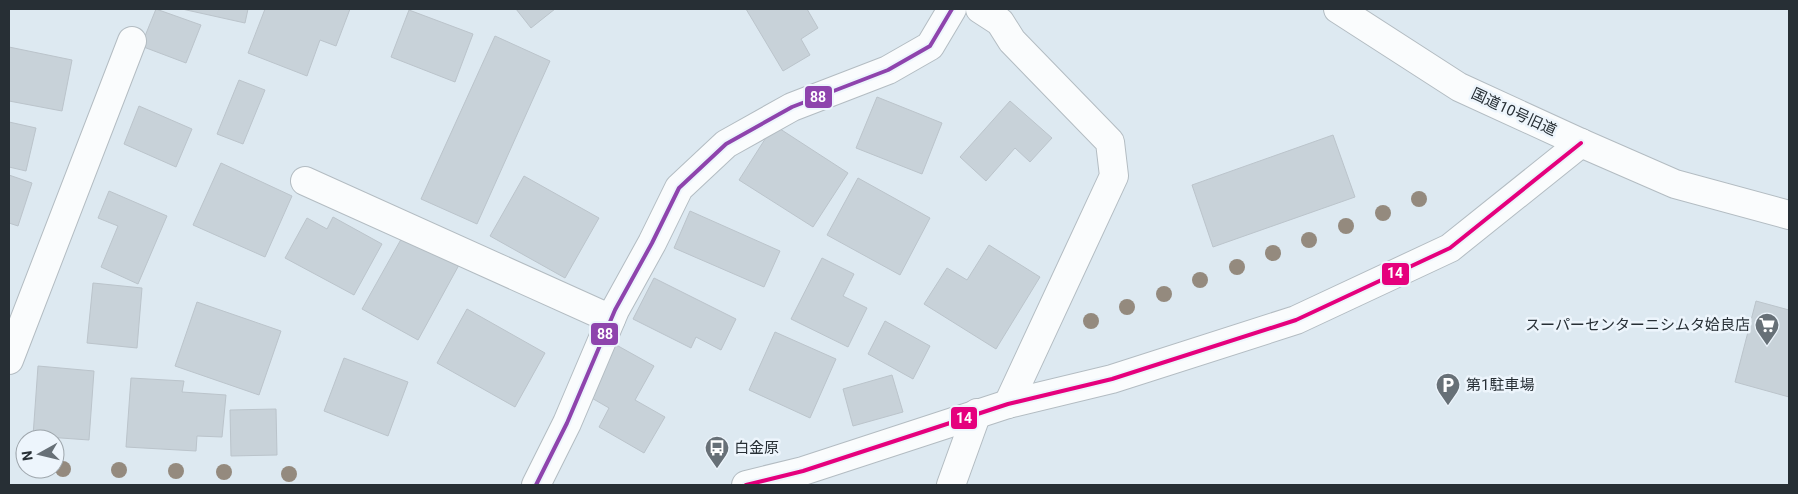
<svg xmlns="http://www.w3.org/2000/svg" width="1798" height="494" viewBox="0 0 1798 494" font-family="Roboto,'Noto Sans JP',sans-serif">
<rect width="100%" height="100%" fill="#dde9f1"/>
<g fill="#c8d2d9" stroke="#bbc4cb">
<path d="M156,9L201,25L186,63L141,46Z"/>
<path d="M182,9H248L245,23Z"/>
<path d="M265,9H350L336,46L320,40L307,76L248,53Z"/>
<path d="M516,9H555L531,28Z"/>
<path d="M746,9H807L818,28L801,39L810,55L783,71Z"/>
<path d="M409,10L473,34L455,82L391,57Z"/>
<path d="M495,36L550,61L477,224L421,199Z"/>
<path d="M9,47L72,60L62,111L9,101Z"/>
<path d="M239,80L265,90L243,144L217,134Z"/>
<path d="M877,97L942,123L922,174L856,148Z"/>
<path d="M1010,101L1052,138L1030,162L1015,148L986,181L960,157Z"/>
<path d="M139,106L192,129L176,167L124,144Z"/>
<path d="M9,122L36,128L26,171L9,167Z"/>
<path d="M774,125L848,173L813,227L739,180Z"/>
<path d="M1333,135L1355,197L1213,247L1192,185Z"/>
<path d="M221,163L292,196L265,257L193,225Z"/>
<path d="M9,175L32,183L18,226L9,223Z"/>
<path d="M524,176L599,218L565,278L490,236Z"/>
<path d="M858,178L930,218L900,275L827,235Z"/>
<path d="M109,191L167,216L138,284L101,267L118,226L98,218Z"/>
<path d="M690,211L780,251L764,287L674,248Z"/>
<path d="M333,217L382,244L354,295L285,258L307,218L327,229Z"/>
<path d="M404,234L459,265L418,340L362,309Z"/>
<path d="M989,245L1040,277L996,349L924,304L947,268L967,280Z"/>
<path d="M822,258L854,274L843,296L867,308L848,347L791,319Z"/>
<path d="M654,278L736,319L721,350L696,337L691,348L633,319Z"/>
<path d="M93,283L142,288L137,348L87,343Z"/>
<path d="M1756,301L1789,310V397L1735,382Z"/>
<path d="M197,302L281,331L259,395L175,366Z"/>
<path d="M467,309L545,353L515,407L437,363Z"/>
<path d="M885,321L930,346L913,379L868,354Z"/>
<path d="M775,332L836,359L810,418L749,390Z"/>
<path d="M611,342L654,366L635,400L665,417L644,453L599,427L609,408L583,393Z"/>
<path d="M344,358L408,382L388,436L324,411Z"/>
<path d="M38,366L94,371L89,440L33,436Z"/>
<path d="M892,375L903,412L853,426L843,389Z"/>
<path d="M131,378L184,381L182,392L226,395L222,437L197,436L196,451L126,447Z"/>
<path d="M276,409L277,455L231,456L230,410Z"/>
</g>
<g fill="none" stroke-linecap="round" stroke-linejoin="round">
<defs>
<g id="minor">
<path d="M980,9L1000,22L1012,41L1110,142L1114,176L1008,404"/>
<path d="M1338,9L1459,87L1581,143L1675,184L1789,215"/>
<path d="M305,181L611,319"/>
<path d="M9,360L132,41"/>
<path d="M536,485L567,423L615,310L652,243L679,188L726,144L792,107L888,70L930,46L952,9"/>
<path d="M746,485L803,471L1008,404L1112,379L1296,320L1450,248L1581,143"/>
<path d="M951,485L977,413"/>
</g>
</defs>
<use href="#minor" stroke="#b3bcc2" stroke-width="30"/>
<use href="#minor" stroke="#fafcfd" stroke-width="28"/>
<defs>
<path id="bus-1" d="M536,485L567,423L615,310L652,243L679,188L726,144L792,107L888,70L930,46L952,9"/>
<path id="bus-2" d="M746,485L803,471L1008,404L1112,379L1296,320L1450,248L1581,143"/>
</defs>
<use href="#bus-1" stroke="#edf5fc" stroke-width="8"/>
<use href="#bus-2" stroke="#edf5fc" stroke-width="8"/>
<use href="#bus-1" stroke="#8e44ad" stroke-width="4"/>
<use href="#bus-2" stroke="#e5007d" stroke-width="4"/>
</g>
<g fill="#948a7e">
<circle cx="1419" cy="199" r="8"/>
<circle cx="1383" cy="213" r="8"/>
<circle cx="1346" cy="226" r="8"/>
<circle cx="1309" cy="240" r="8"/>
<circle cx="1273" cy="253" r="8"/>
<circle cx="1237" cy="267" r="8"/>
<circle cx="1200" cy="280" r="8"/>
<circle cx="1164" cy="294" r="8"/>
<circle cx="1127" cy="307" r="8"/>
<circle cx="1091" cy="321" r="8"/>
<circle cx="63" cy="469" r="8"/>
<circle cx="119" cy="470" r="8"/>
<circle cx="176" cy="471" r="8"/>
<circle cx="224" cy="472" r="8"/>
<circle cx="289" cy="474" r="8"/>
</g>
<defs>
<symbol id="supermarket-pin" viewBox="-11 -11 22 30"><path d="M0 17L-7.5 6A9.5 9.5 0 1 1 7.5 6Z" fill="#677077" stroke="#edf5fc"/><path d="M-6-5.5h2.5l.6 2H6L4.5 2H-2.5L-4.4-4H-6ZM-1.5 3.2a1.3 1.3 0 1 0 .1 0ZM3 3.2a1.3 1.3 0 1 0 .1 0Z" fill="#fff"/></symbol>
<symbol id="parking-pin" viewBox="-11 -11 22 30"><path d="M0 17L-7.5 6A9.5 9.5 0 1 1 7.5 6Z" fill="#677077" stroke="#edf5fc"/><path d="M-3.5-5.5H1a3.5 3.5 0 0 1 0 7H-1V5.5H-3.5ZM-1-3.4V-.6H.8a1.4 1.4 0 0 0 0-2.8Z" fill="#fff"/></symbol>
<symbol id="bus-pin" viewBox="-11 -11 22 30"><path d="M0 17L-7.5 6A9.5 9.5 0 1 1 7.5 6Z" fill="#677077" stroke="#edf5fc"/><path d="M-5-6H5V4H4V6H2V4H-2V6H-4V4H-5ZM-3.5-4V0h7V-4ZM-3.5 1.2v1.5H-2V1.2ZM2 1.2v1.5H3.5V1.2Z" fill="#fff"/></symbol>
</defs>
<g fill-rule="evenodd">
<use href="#supermarket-pin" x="1753" y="311" width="28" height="38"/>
<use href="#parking-pin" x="1434" y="371" width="28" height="38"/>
<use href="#bus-pin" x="703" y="434" width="28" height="38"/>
</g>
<g text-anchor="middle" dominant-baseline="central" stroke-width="5" stroke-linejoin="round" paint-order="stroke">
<g font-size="15" fill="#272f35" stroke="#edf5fc">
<text transform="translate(1514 112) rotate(25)">国道10号旧道</text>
</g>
<g font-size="15" fill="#272f35" stroke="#edf5fc" text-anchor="start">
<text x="1750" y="325" text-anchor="end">スーパーセンターニシムタ姶良店</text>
<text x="1466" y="385">第1駐車場</text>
<text x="734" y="448">白金原</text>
</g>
</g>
<g stroke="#edf5fc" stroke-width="2">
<rect x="804" y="85" width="29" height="24" rx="5" fill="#8e44ad"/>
<rect x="1381" y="262" width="29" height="24" rx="5" fill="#e5007d"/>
<rect x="590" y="322" width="29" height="24" rx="5" fill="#8e44ad"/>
<rect x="950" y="406" width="28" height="24" rx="5" fill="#e5007d"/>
</g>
<g font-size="14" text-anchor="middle" font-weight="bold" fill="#fff">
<text x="818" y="102">88</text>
<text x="1395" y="278">14</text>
<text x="605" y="339">88</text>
<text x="964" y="423">14</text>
</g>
<rect width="1798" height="494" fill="none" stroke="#272f35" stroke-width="20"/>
<g transform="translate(40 454) rotate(262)"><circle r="24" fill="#edf5fc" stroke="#9ea6ac"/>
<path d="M0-4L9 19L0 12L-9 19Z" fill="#677077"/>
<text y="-8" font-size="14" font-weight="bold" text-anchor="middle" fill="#272f35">N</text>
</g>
</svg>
